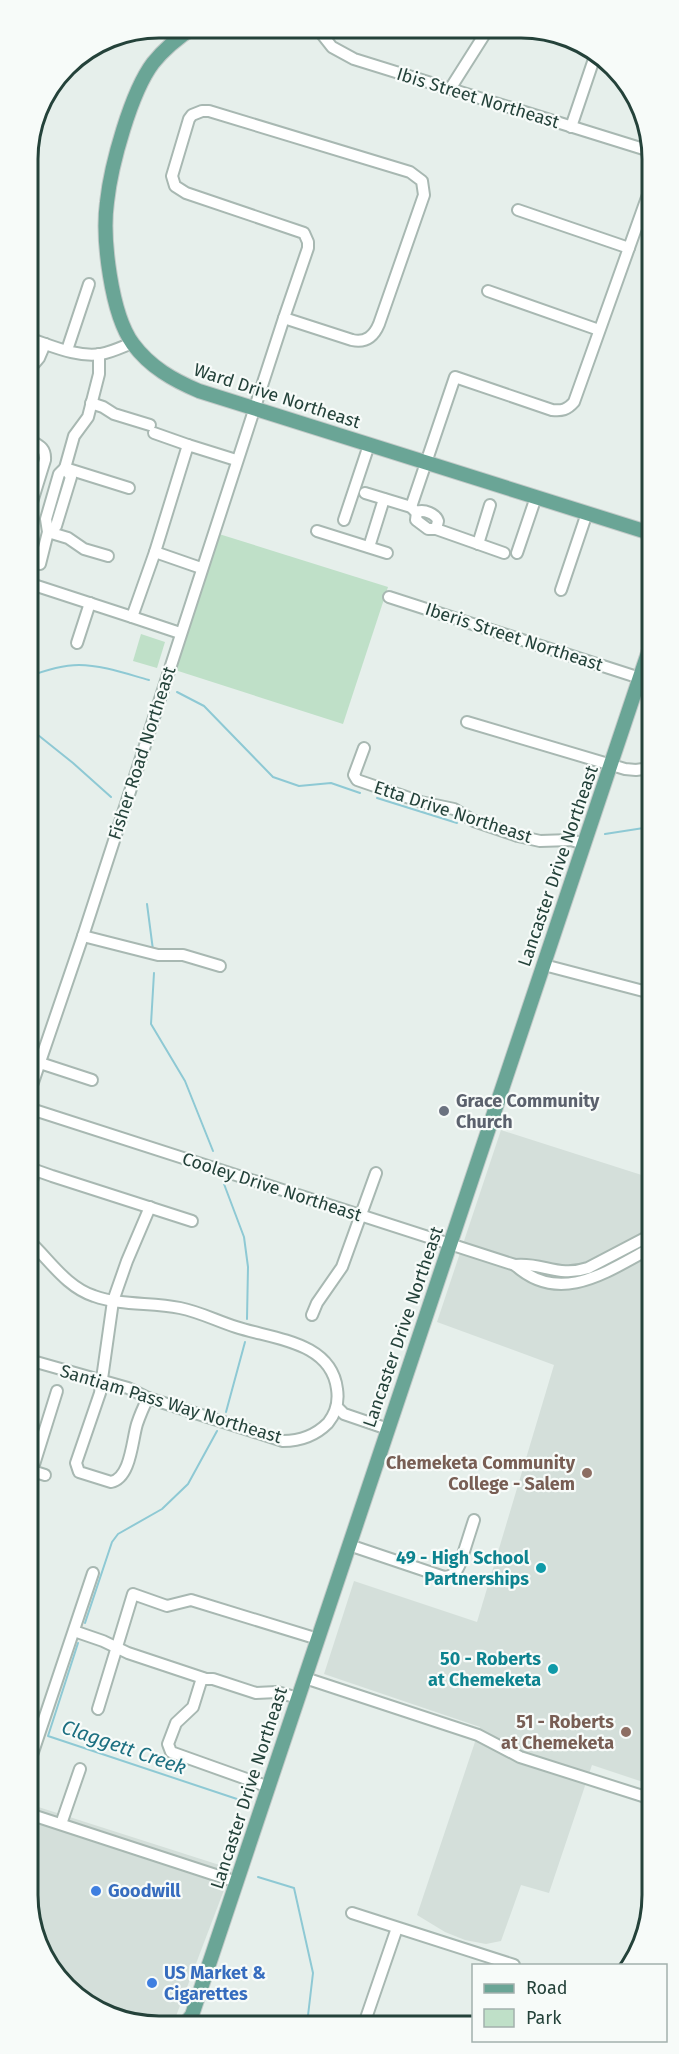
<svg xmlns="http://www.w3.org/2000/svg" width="679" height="2054" viewBox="0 0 679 2054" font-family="'Fira Sans',sans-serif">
<rect width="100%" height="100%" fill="#e6efeb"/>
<g fill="#d4dfda">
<path d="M501,1130L651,1178L652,1785L592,1765L549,1893L521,1885L501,1941L486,1944L465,1940L445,1932L417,1915L480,1727L324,1674L354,1581L477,1622L554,1365L437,1322Z"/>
<path d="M29,1804L232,1869L173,2024H132L65,1988L29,1921Z"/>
</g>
<g fill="#bfe0c8">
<path d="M219,534L388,587L343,724L175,670Z"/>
<path d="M141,634L165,642L157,668L133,661Z"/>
</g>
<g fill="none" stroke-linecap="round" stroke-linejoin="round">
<g stroke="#8ec9d4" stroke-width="2">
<path d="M28,677C43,671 63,665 79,665C102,665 127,674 149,680"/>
<path d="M177,692L204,706L273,777L299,786L331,783L360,793"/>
<path d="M28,727L73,763L111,797"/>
<path d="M377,798L457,823"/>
<path d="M605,834L650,827"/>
<path d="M147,904L153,950"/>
<path d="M154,973L151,1024L185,1081L213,1151"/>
<path d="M224,1184L244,1237L248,1267L247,1319"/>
<path d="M226,1412L245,1342"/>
<path d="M85,1623L112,1542L118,1534L162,1509L188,1484L217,1431"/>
<path d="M78,1643L48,1736L249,1803"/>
<path d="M258,1877L294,1888L313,1973L307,2024"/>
</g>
<defs>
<g id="minor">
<path d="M317,28L332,47L354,59L650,151"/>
<path d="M450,89L488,29"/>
<path d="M202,111H209L410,172L422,181L424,195L379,324C374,336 366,343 352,340L284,318L308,248V242L304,233L186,193L175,186L172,176L189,119L192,115Z"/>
<path d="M571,127L595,56"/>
<path d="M518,210L629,248"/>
<path d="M488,291L599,330"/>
<path d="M28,338C50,345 77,358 101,354C112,352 122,347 132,343"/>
<path d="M67,350L89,284"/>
<path d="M28,357L45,344"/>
<path d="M28,371L39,358L45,344"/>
<path d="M91,403L103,407L114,414L150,425"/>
<path d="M154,433L188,445"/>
<path d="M28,439C38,445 46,447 45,460L28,515"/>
<path d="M65,468L129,488"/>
<path d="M365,493L411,507L415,511"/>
<path d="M411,507L455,377L552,410C562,411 567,410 574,402L650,189"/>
<path d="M344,520L369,445"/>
<path d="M436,529L438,521C436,514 424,509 417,512L416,520L428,529H436L504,553"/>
<path d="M317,531L387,553"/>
<path d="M48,532L56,526L71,477L65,468"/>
<path d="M48,532L68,538L84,549L108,556"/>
<path d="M478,544L490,505"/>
<path d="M369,547L384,499"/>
<path d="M517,553L536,497"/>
<path d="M40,564L48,532L46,519L59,474L65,468L74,436L88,417L99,374V354"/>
<path d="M201,568L155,552L188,445L236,460"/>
<path d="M37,586L132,617L155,552"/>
<path d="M561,590L587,513"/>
<path d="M389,597L640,678"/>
<path d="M132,617L180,633"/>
<path d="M77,643L90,603"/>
<path d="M467,722L625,769L636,770L650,768"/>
<path d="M364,748L354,775L357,780L421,802L454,809L474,821L518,836L540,841L571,840L584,844"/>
<path d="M83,936L158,955H183L220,966"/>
<path d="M544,965L651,993"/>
<path d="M40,1063L92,1080"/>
<path d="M28,1097L83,936L284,318"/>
<path d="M28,1108L515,1265C543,1262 558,1278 588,1268L651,1235"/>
<path d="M29,1164L35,1170L52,1176L192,1221"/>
<path d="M29,1192L35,1170"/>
<path d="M29,1241C49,1259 66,1287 94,1296C122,1306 151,1302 180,1308C200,1312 217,1321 236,1327C272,1339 331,1341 337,1389C339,1402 336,1413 328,1423C316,1435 300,1441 283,1441L148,1398L128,1388L29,1360"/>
<path d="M515,1265C560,1306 608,1271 651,1248"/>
<path d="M312,1315L317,1303L342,1267L376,1173"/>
<path d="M148,1398C144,1406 140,1415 137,1424C132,1440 131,1478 111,1482L79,1472L76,1463L100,1393L113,1301L127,1261L150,1207"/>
<path d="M337,1407L344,1414L388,1429"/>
<path d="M29,1470L45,1475"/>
<path d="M32,1471L57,1391"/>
<path d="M349,1545L444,1577C453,1576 456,1573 460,1564L474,1520"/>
<path d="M74,1631L103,1641L128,1653L206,1679H213L256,1693L277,1692L298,1698"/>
<path d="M202,1678L193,1707L176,1723L168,1744L171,1752L269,1787"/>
<path d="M305,1678L478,1735L520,1757L652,1799"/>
<path d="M98,1709L133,1594L167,1606L191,1600L318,1639"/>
<path d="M29,1764L93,1573"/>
<path d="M29,1814L237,1882"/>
<path d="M61,1824L80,1769"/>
<path d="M352,1913L514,1965"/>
<path d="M364,2024L397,1928"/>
</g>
<g id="major">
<path d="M194,27C179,37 164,49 153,63C131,92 111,165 107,202C102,238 111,314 133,344C150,367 173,380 199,391L650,533"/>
<path d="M185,2024L192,2015L650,647"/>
</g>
</defs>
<use href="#minor" stroke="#a8b8b2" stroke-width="14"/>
<use href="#major" stroke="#c2cac8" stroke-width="16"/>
<use href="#minor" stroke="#fff" stroke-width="10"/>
<use href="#major" stroke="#6aa596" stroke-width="14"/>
</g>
<circle fill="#6b7280" stroke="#f7fbf9" stroke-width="2" cx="444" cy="1111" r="6"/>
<g fill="#8d6e63" stroke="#f7fbf9" stroke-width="2">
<circle cx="587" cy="1473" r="6"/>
<circle cx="626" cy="1732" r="6"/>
</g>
<g fill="#0f9aa8" stroke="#f7fbf9" stroke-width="2">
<circle cx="541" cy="1568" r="6"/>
<circle cx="553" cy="1669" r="6"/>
</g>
<g fill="#3f7fe0" stroke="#f7fbf9" stroke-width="2">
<circle cx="96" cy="1891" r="6"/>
<circle cx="152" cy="1983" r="6"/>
</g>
<g text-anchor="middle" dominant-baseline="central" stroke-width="4.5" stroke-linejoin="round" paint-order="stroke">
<g font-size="18" fill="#24423a" stroke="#f7fbf9">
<text transform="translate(478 98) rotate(17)">Ibis Street Northeast</text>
<text transform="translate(277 396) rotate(18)">Ward Drive Northeast</text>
<text transform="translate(514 637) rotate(18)">Iberis Street Northeast</text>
<text transform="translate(142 753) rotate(-72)">Fisher Road Northeast</text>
<text transform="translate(453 812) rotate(18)">Etta Drive Northeast</text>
<text transform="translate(558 866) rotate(-71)">Lancaster Drive Northeast</text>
<text transform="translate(272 1187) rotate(18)">Cooley Drive Northeast</text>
<text transform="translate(403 1327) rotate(-71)">Lancaster Drive Northeast</text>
<text transform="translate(171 1404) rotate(17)">Santiam Pass Way Northeast</text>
<text transform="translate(249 1788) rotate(-72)">Lancaster Drive Northeast</text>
</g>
<g font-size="18" font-weight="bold" fill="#5b616d" stroke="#f7fbf9" text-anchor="start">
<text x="456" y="1101">Grace Community<tspan x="456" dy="21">Church</tspan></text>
</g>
<g font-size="18" font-weight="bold" fill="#785e54" stroke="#f7fbf9" text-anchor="end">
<text x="575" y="1463">Chemeketa Community<tspan x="575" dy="21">College - Salem</tspan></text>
<text x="614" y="1722">51 - Roberts<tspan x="614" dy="21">at Chemeketa</tspan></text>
</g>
<g font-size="18" font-weight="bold" fill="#0d838f" stroke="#f7fbf9" text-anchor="end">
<text x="529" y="1558">49 - High School<tspan x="529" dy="21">Partnerships</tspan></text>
<text x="541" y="1659">50 - Roberts<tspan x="541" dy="21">at Chemeketa</tspan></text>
</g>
<g font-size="18" font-weight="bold" fill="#366cbe" stroke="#f7fbf9" text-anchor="start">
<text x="108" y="1891">Goodwill</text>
<text x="164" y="1973">US Market &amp;<tspan x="164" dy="21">Cigarettes</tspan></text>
</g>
<g font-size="20" font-style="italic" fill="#1c6f80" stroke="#f7fbf9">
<text transform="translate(124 1747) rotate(19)">Claggett Creek</text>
</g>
</g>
<path d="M0 0H679V2054H0ZM159 38H521A121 121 0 0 1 642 159V1895A121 121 0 0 1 521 2016H159A121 121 0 0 1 38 1895V159A121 121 0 0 1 159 38Z" fill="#f7fbf9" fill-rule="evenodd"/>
<path fill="none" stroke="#24423a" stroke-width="3" d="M159 38H521A121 121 0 0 1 642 159V1895A121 121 0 0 1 521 2016H159A121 121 0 0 1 38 1895V159A121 121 0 0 1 159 38Z"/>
<rect x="472" y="1964" width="195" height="78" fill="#f7fbf9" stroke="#a3b1ad" stroke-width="1.5"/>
<rect x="484" y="1984" width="30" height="9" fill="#6aa596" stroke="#a3b1ad" stroke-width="1.5"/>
<text x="526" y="1994" font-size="18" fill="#24423a">Road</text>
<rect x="484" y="2009" width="30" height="18" fill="#bfe0c8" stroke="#a3b1ad" stroke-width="1.5"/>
<text x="526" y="2024" font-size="18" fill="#24423a">Park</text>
</svg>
